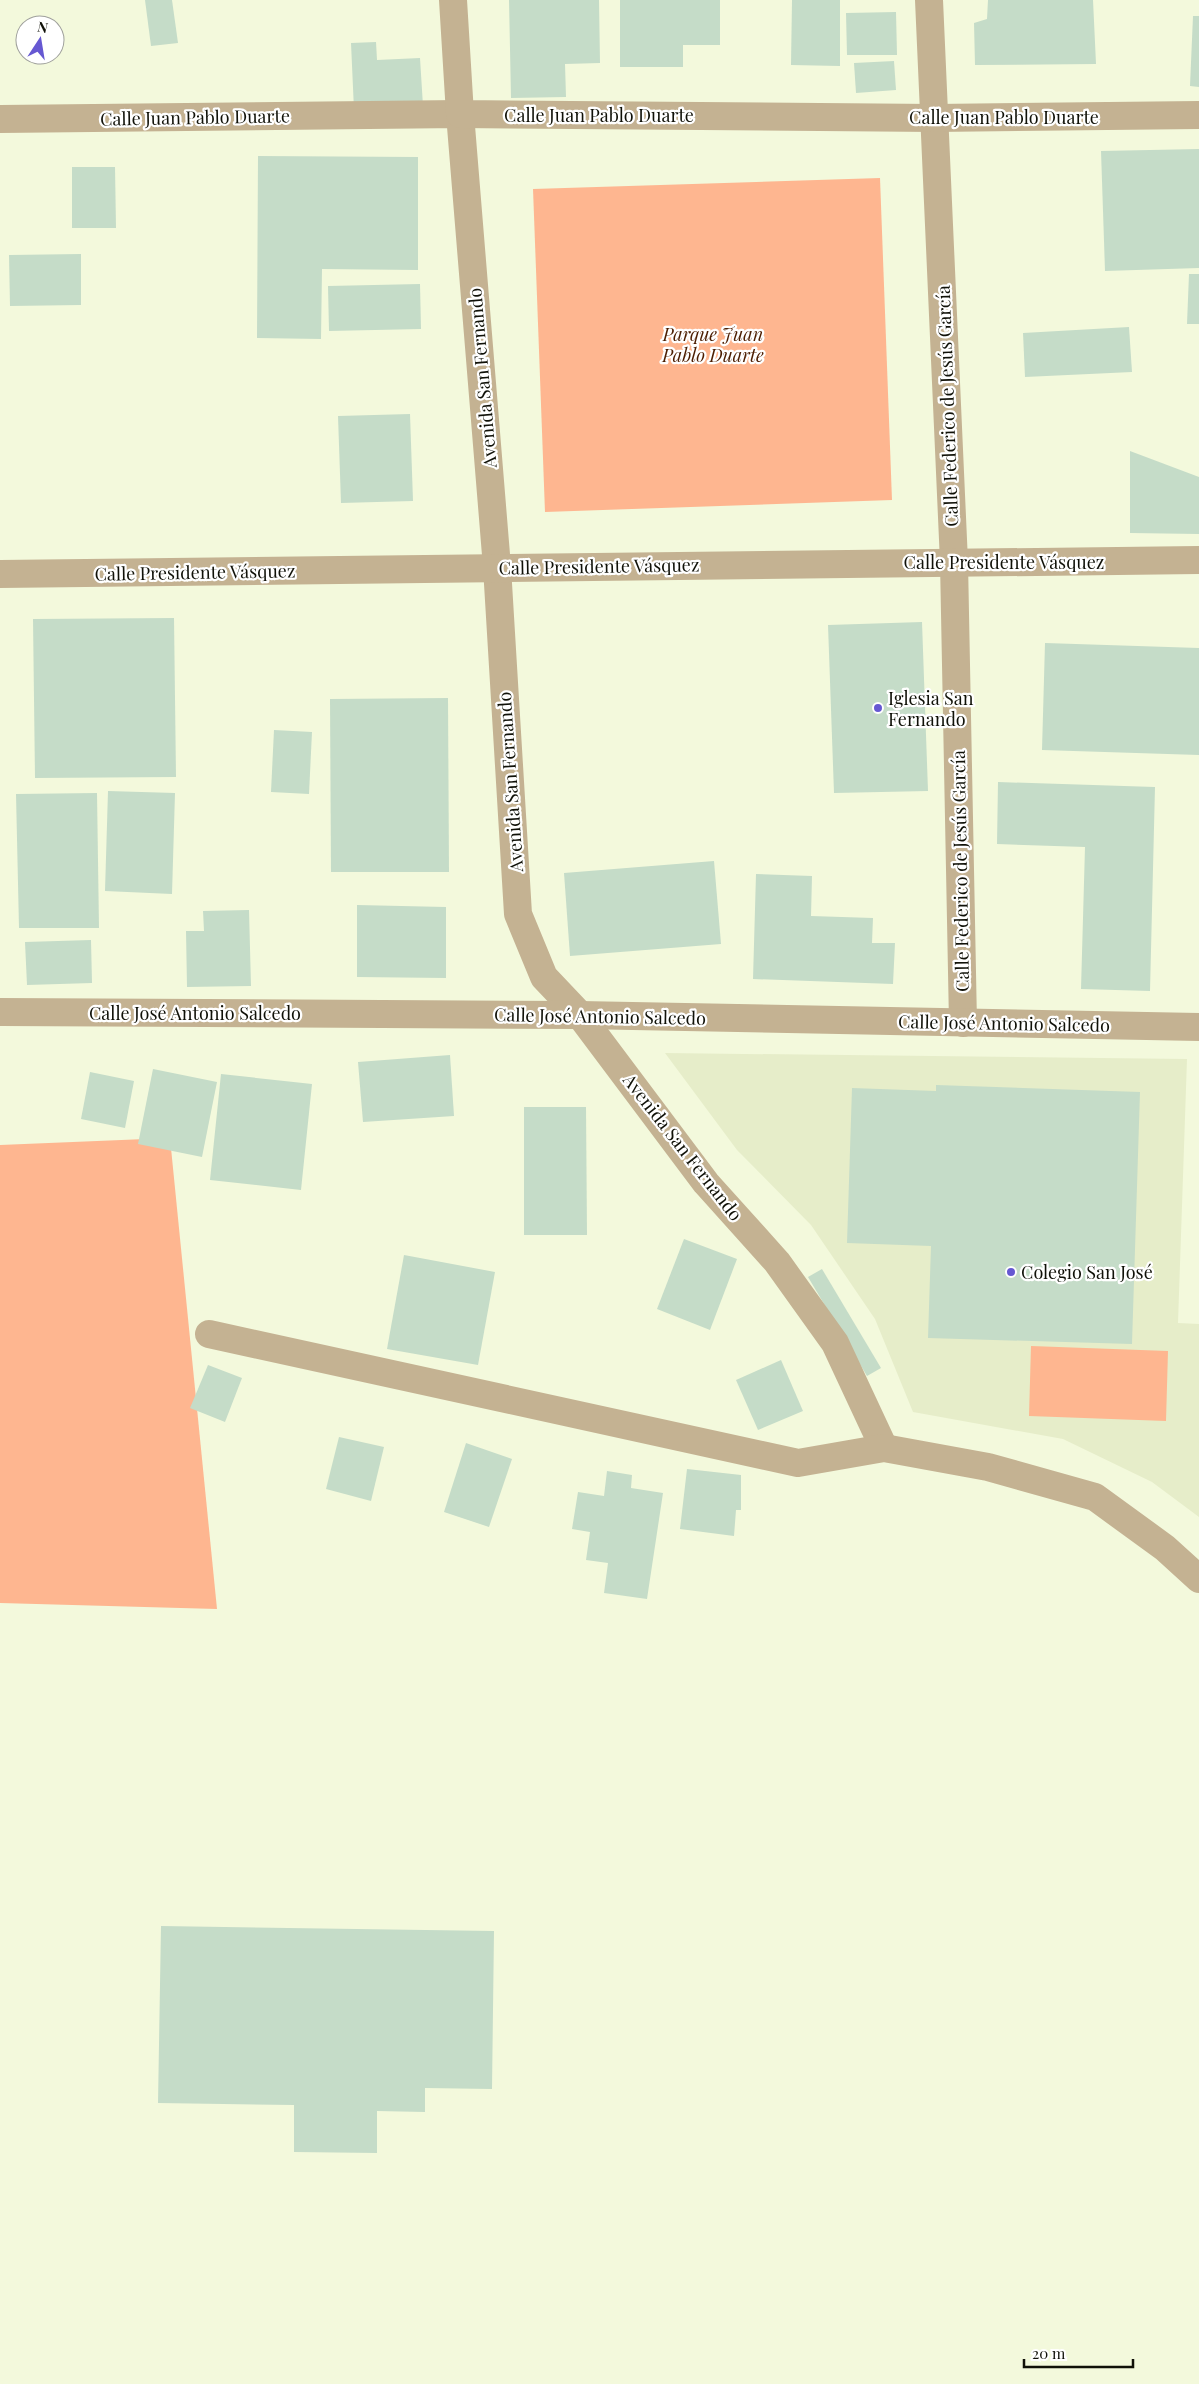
<svg xmlns="http://www.w3.org/2000/svg" width="1199" height="2384" viewBox="0 0 1199 2384" font-family="'Playfair Display',serif">
<rect width="100%" height="100%" fill="#f3f9dc"/>
<path fill="#e6edc9" d="M665,1053L1187,1059L1178,1323L1199,1324V1517L1152,1482L1063,1439L913,1412L875,1319L811,1225L737,1150Z"/>
<g fill="#feb690">
<path d="M880,178L892,500L545,512L533,189Z"/>
<path d="M170,1138L217,1609L0,1603V1145Z"/>
<path d="M1031,1346L1168,1351L1166,1421L1029,1416Z"/>
</g>
<g fill="#c5dcc8">
<path d="M145,0H172L178,43L151,46Z"/>
<path d="M509,0H599L600,63L565,64L566,97L511,98Z"/>
<path d="M620,0H720V45H683V67H620Z"/>
<path d="M792,0H840V66L791,65Z"/>
<path d="M988,0H1093L1096,64L975,65L974,23L987,19Z"/>
<path d="M896,12L897,55H847L846,13Z"/>
<path d="M1193,16H1199V87L1190,86Z"/>
<path d="M376,42L377,60L420,58L423,106L354,110L351,43Z"/>
<path d="M894,61L896,90L856,93L854,63Z"/>
<path d="M1199,149V268L1105,271L1101,151Z"/>
<path d="M258,156L418,157V270L322,269L321,339L257,338Z"/>
<path d="M72,167H115L116,228H72Z"/>
<path d="M81,254V305L10,306L9,255Z"/>
<path d="M1189,274H1199V324H1187Z"/>
<path d="M420,284L421,329L329,331L328,286Z"/>
<path d="M1129,327L1132,372L1025,377L1023,333Z"/>
<path d="M410,414L413,501L341,503L338,416Z"/>
<path d="M1130,451L1199,477V534L1130,533Z"/>
<path d="M174,618L176,777L35,778L33,619Z"/>
<path d="M922,622L928,791L834,793L828,625Z"/>
<path d="M1045,643L1199,648V755L1042,750Z"/>
<path d="M448,698L449,872H331L330,699Z"/>
<path d="M274,730L312,732L309,794L271,792Z"/>
<path d="M998,782L1155,787L1150,991L1081,989L1085,847L997,844Z"/>
<path d="M108,791L175,793L172,894L105,891Z"/>
<path d="M97,793L99,928H19L16,794Z"/>
<path d="M714,861L721,944L570,956L564,873Z"/>
<path d="M756,874L812,876L811,916L873,918L872,943H895L893,984L753,979Z"/>
<path d="M357,905L446,907V978L357,977Z"/>
<path d="M249,910L251,986L187,987L186,931H204L203,911Z"/>
<path d="M91,940L92,983L27,985L25,942Z"/>
<path d="M450,1055L454,1116L363,1122L358,1062Z"/>
<path d="M153,1069L217,1082L202,1157L138,1144Z"/>
<path d="M90,1072L134,1081L125,1128L81,1119Z"/>
<path d="M221,1074L312,1084L301,1190L210,1180Z"/>
<path d="M936,1085L1140,1092L1132,1344L928,1338L931,1246L847,1243L852,1088L936,1091Z"/>
<path d="M524,1107H586L587,1235H524Z"/>
<path d="M684,1239L737,1259L710,1330L657,1309Z"/>
<path d="M404,1255L495,1272L478,1365L387,1349Z"/>
<path d="M822,1269L881,1368L867,1376L808,1277Z"/>
<path d="M781,1360L803,1411L758,1430L736,1380Z"/>
<path d="M208,1365L242,1378L225,1422L190,1408Z"/>
<path d="M339,1437L384,1447L371,1501L326,1489Z"/>
<path d="M466,1443L512,1459L489,1527L444,1512Z"/>
<path d="M687,1469L741,1475V1510H736L734,1536L680,1529Z"/>
<path d="M607,1471L632,1475L631,1488L663,1493L647,1599L604,1593L608,1563L586,1560L590,1532L572,1529L578,1492L604,1496Z"/>
<path d="M161,1926L494,1931L492,2089L425,2088V2112L377,2111V2153L294,2152V2105L158,2103Z"/>
</g>
<g fill="none" stroke-linecap="round" stroke-linejoin="round">
<g stroke="#c4b292" stroke-width="28">
<path d="M929,0L954,562L963,1023"/>
<path d="M0,119L460,114L497,567L518,914L544,977L580,1015L706,1183L777,1262L835,1343L884,1448"/>
<path d="M0,574L1199,560"/>
<path d="M0,1012L580,1015L1199,1027"/>
<path d="M209,1334L798,1463L884,1448L988,1467L1095,1497L1165,1548L1199,1579"/>
</g>
<path stroke="#c4b292" stroke-width="28" d="M453,0L460,114L935,118L1199,115"/>
</g>
<g fill="#6658d2" stroke="#fff" stroke-width="2">
<circle cx="878" cy="708" r="5"/>
<circle cx="1011" cy="1272" r="5"/>
</g>
<g text-anchor="middle" dominant-baseline="central" stroke-width="4.5" stroke-linejoin="round" paint-order="stroke">
<g font-size="18" fill="#101108" stroke="#fff">
<text x="599" y="115">Calle Juan Pablo Duarte</text>
<text transform="translate(195 117) rotate(-1)">Calle Juan Pablo Duarte</text>
<text x="1004" y="117">Calle Juan Pablo Duarte</text>
<text transform="translate(482 378) rotate(-95)">Avenida San Fernando</text>
<text transform="translate(947 406) rotate(-92)">Calle Federico de Jesús García</text>
<text x="1004" y="562">Calle Presidente Vásquez</text>
<text transform="translate(599 566) rotate(-1)">Calle Presidente Vásquez</text>
<text transform="translate(195 572) rotate(-1)">Calle Presidente Vásquez</text>
<text transform="translate(510 782) rotate(-94)">Avenida San Fernando</text>
<text transform="translate(960 871) rotate(-91)">Calle Federico de Jesús García</text>
<text x="195" y="1013">Calle José Antonio Salcedo</text>
<text transform="translate(600 1016) rotate(1)">Calle José Antonio Salcedo</text>
<text transform="translate(1004 1023) rotate(1)">Calle José Antonio Salcedo</text>
<text transform="translate(683 1147) rotate(52)">Avenida San Fernando</text>
</g>
<g font-size="18" font-style="italic" fill="#4c1d00" stroke="#fff">
<text x="713" y="334">Parque Juan<tspan x="713" dy="21">Pablo Duarte</tspan></text>
</g>
<g font-size="18" fill="#101108" stroke="#fff" text-anchor="start">
<text x="888" y="698">Iglesia San<tspan x="888" dy="21">Fernando</tspan></text>
<text x="1021" y="1272">Colegio San José</text>
</g>
</g>
<g transform="translate(40 40) rotate(12)"><circle r="24" fill="#ffffff" stroke="#9fa09c"/>
<path d="M0-4L9 19L0 12L-9 19Z" fill="#6658d2"/>
<text y="-8" font-size="14" font-weight="bold" text-anchor="middle" fill="#101108">N</text>
</g>
<path d="M1024 2359v8h109v-8" fill="none" stroke="#101108" stroke-width="2.5"/>
<text x="1032" y="2359" font-size="15" fill="#101108" stroke="#ffffff" stroke-width="4" paint-order="stroke">20 m</text>
</svg>
